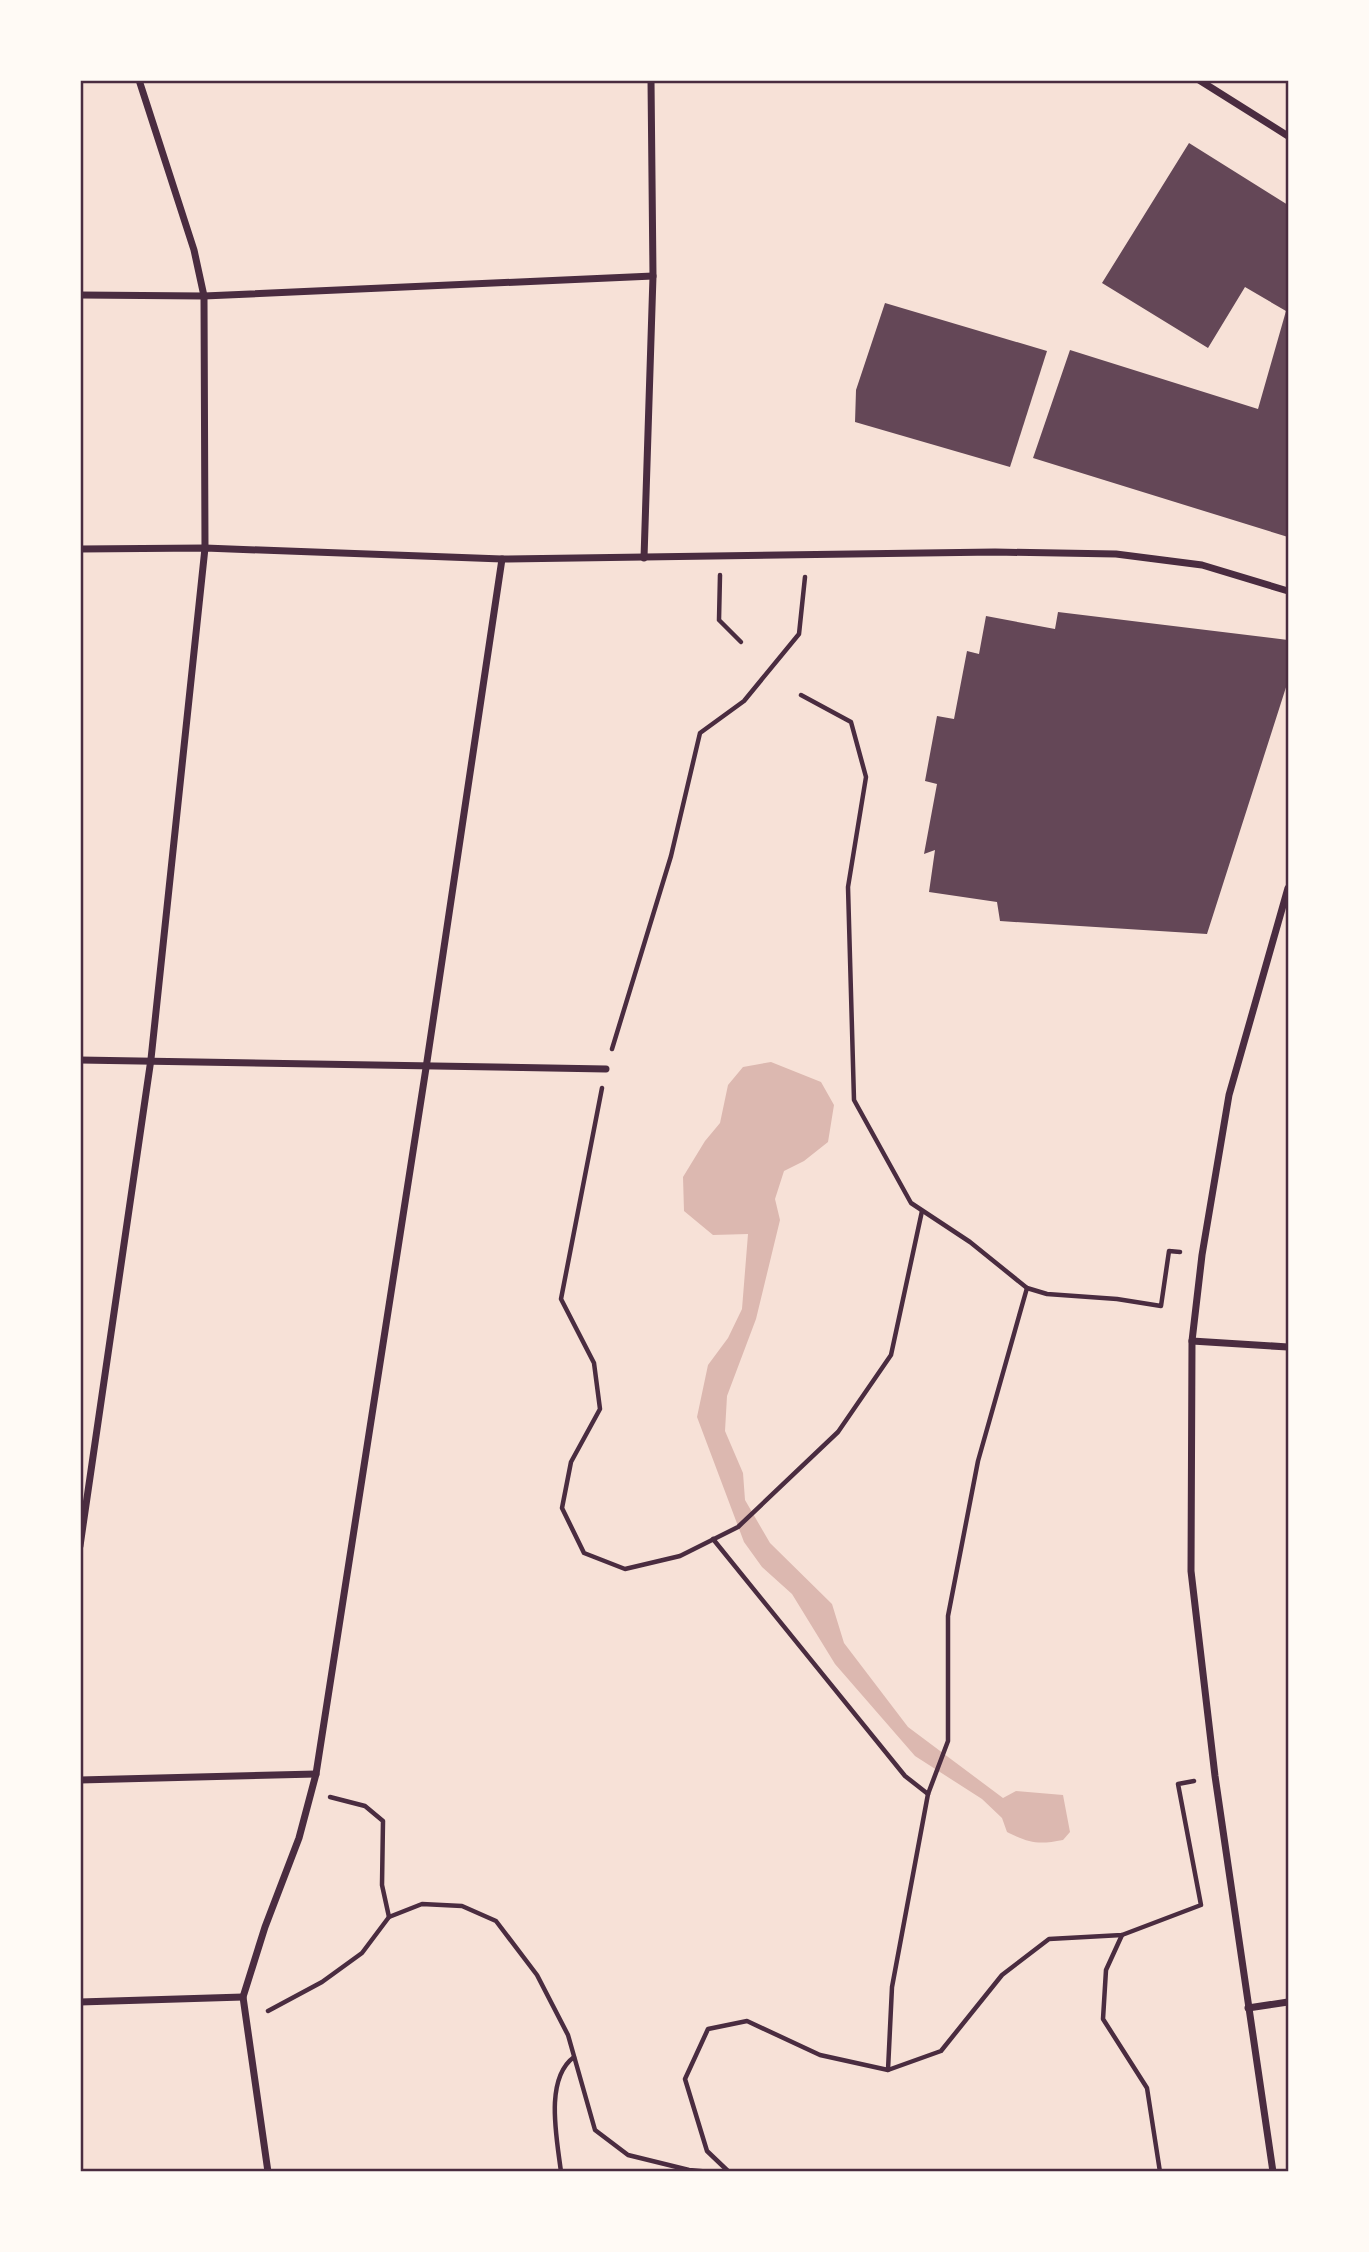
<svg xmlns="http://www.w3.org/2000/svg" width="1369" height="2252" viewBox="0 0 1369 2252" font-family="Lato,sans-serif">
<rect width="100%" height="100%" fill="#f7e1d7"/>
<path fill="#dcb8b0" d="M771,1062L821,1082L834,1105L828,1142L804,1161L784,1171L775,1199L780,1220L756,1319L727,1396L725,1431L743,1473L745,1500L770,1543L832,1604L844,1643L908,1727L1003,1798L1016,1791L1063,1795L1070,1832L1063,1840C1038,1845 1029,1843 1007,1832L1002,1818L982,1799L915,1756L835,1664L792,1594L762,1567L744,1542L697,1417L708,1365L728,1338L742,1309L748,1234L713,1235L684,1211L683,1177L705,1141L720,1123L728,1085L743,1067Z"/>
<g fill="#644757">
<path d="M1189,143L1288,205V537L1033,458L1070,350L1258,409L1286,311L1245,287L1208,348L1102,283Z"/>
<path d="M885,303L1047,351L1010,467L855,422L856,390Z"/>
<path d="M1058,612L1288,640V681L1207,934L1000,921L997,902L929,892L935,850L924,854L937,784L925,781L937,716L954,719L967,651L979,654L986,616L1055,629Z"/>
</g>
<g fill="none" stroke-linecap="round" stroke-linejoin="round">
<g stroke="#4a2c40" stroke-width="4.5">
<path d="M720,575L719,620L741,642"/>
<path d="M801,695L851,722L866,777L848,887L854,1100L911,1203L970,1242L1027,1288L1047,1294L1117,1299L1161,1306L1169,1251L1180,1252"/>
<path d="M612,1049L671,856L700,733L744,701L799,634L805,577"/>
<path d="M602,1088L561,1299L594,1363L600,1409L571,1462L562,1508L584,1553L625,1569L680,1556L738,1527L838,1432L891,1355L922,1211"/>
<path d="M713,1539L905,1776L928,1794"/>
<path d="M330,1797L365,1806L383,1821L382,1885L389,1917"/>
<path d="M1122,1935L1106,1970L1103,2019L1147,2088L1160,2172"/>
<path d="M268,2011L322,1982L362,1953L389,1917L422,1904L462,1906L496,1921L537,1975L568,2035L595,2130L628,2155L689,2170L711,2172"/>
<path d="M888,2070L892,1987L928,1794L948,1741V1616L978,1461L1027,1288"/>
<path d="M561,2172C557,2139 544,2079 574,2057"/>
<path d="M729,2172L707,2151L685,2079L708,2029L747,2021L820,2055L888,2070L941,2051L1002,1975L1049,1939L1122,1935L1201,1905L1178,1784L1194,1781"/>
</g>
<g stroke="#4a2c40" stroke-width="7">
<path d="M1199,80L1288,136"/>
<path d="M80,295L204,296L653,276"/>
<path d="M80,549L205,548L502,559L995,552L1116,554L1202,565L1288,591"/>
<path d="M644,558L653,276L651,80"/>
<path d="M80,1060L606,1069"/>
<path d="M1192,1341L1288,1347"/>
<path d="M80,1546L151,1059L205,548L204,296L194,250L139,80"/>
<path d="M80,1780L316,1774"/>
<path d="M80,2002L243,1997"/>
<path d="M1248,2008L1288,2002"/>
<path d="M268,2172L243,1997L265,1927L299,1838L316,1774L426,1068L502,559"/>
<path d="M1273,2172L1215,1776L1191,1571L1192,1341L1202,1255L1229,1095L1288,888"/>
</g>
</g>
<rect width="1369" height="2252" fill="none" stroke="#fffaf5" stroke-width="164"/>
<rect x="82" y="82" width="1205" height="2088" fill="none" stroke="#4a2c40" stroke-width="2.5"/>
</svg>
